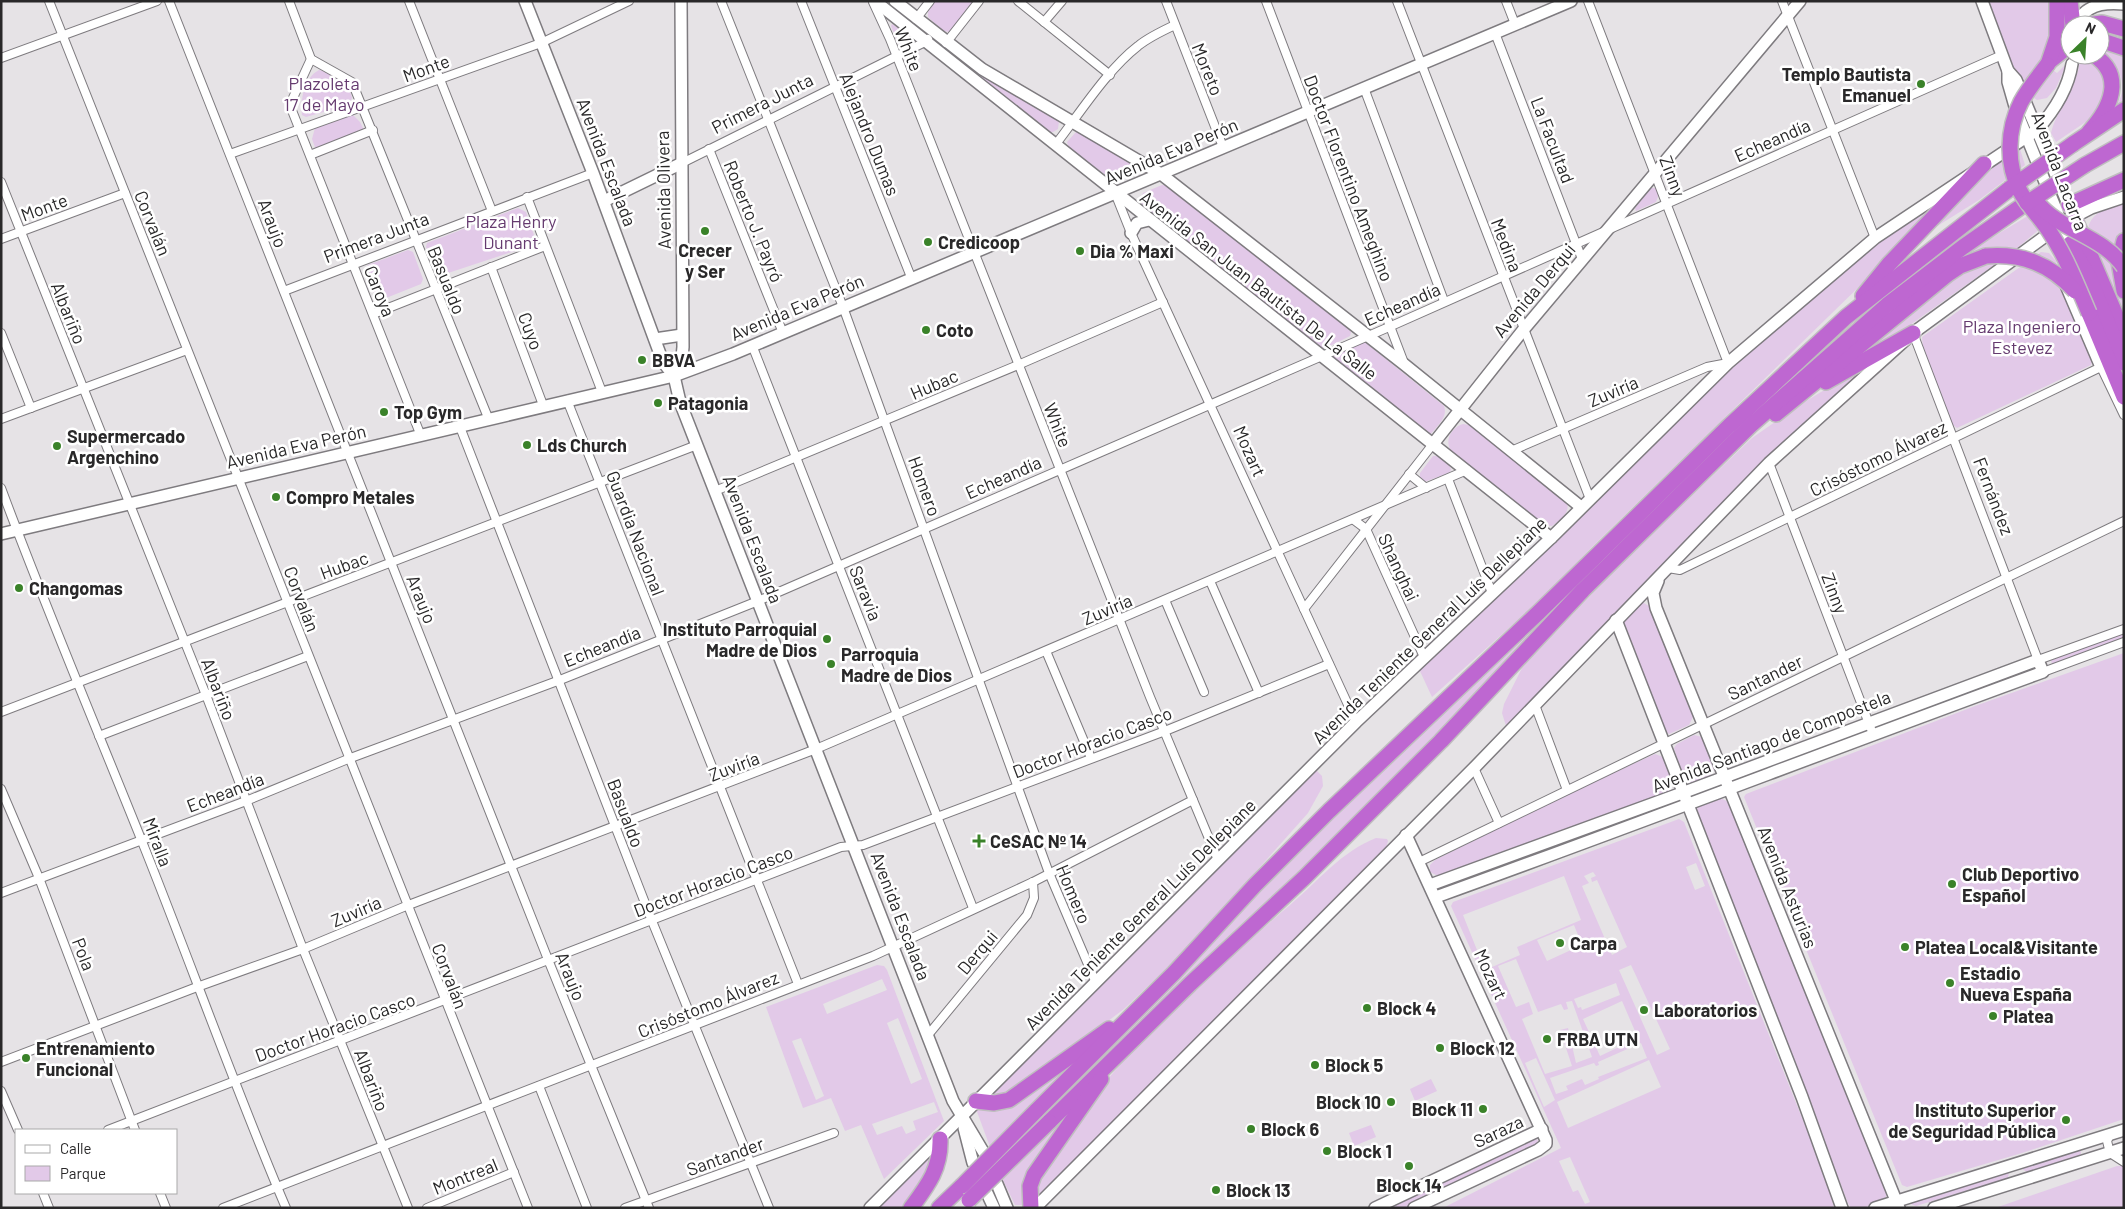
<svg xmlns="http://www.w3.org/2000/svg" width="2125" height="1209" viewBox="0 0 2125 1209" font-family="Barlow,sans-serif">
<rect width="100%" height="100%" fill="#e6e3e6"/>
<g fill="#e2c9e8" fill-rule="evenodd">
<path d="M935,1H975L949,32L943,31L928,17V12Z"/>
<path d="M1988,1H2053L2055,26L2043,63L2057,73L2067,63L2056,88L2047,98L2037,100C2012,84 1999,28 1988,1Z"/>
<path d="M892,24L912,38L913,42L905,46L898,43L891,26Z"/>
<path d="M937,42L981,75L1059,121L1058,129L1053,132H1048Z"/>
<path d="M2100,44L2124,52V102L2116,107C2117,103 2121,98 2122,93C2125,76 2114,61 2100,53Z"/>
<path d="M2080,59L2094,60L2112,82L2093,117L2056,142L2051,133C2058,106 2077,90 2080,59Z"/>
<path d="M319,70C332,73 350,85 352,98L348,105L306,117L302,115C300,100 304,78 319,70Z"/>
<path d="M353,115L360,122L364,130L316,150L312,139L315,128Z"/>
<path d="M1076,132L1080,133L1130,162L1134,169L1132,174L1114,181L1069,148L1067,142Z"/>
<path d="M2016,147L2020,149L2025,165L1979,200L1931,230L1976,175Z"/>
<path d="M1162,185L1169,186L1348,328L1351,332L1350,336L1326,348L1320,347L1144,207L1140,200L1143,193Z"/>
<path d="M1651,188H1656L1659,194L1656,202L1636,211L1635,208Z"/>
<path d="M1947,193L1869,277L1592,547L1548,593L1432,697L1419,669L1747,352L1872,247Z"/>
<path d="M2124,203V234L2118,282L2124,299V313L2088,231C2089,212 2109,208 2124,203Z"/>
<path d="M2046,205L2042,227L2015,250L1878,348L1829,377L1984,253L1838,354L1968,252Z"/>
<path d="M518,208L526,212L535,238L533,245L442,275L437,273L426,247L427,243Z"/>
<path d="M408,250L413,252L423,279L421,284L381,300L376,298L365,271L368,265Z"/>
<path d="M2041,252L2049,253L2056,261L2059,288L2069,302L2093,358L2091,365L1957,428L1953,425L1923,349L1922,337Z"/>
<path d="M1362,342L1366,343L1444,406C1448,417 1438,425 1431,434H1428L1332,356Z"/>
<path d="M1888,352L1641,588L1506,726L1502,713L1504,704L1522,668L1620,564L1752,438L1801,404Z"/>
<path d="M1463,424L1469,425L1566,501C1572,512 1560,520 1552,526L1543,525L1452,452C1443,441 1452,427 1463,424Z"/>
<path d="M1433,456C1440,455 1450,463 1451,470L1449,473L1424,482L1420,478V473Z"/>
<path d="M1563,600L1439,734L1304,868L1139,1022L952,1208H948L1161,997L1273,875Z"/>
<path d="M1642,602L1649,606L1693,717L1689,725L1669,734L1664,730L1623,622Z"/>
<path d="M2124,633V638L2054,664L2051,662L2052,659Z"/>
<path d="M2124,653V1119L2022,1153L1907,1187L1902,1185L1744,797L1746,794L1975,706Z"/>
<path d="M1694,735L1702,737L1714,770L1708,778L1689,783L1683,777L1674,748L1677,744Z"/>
<path d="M1655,754L1663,757L1673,782L1668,792L1438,876L1430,872V865L1435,860L1569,793Z"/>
<path d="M1316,770L1322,776L1323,786L1308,813L1187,949L1124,1009L1006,1098L992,1095Z"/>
<path d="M1720,798L1729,802L1886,1189V1197L1864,1208H1851L1848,1203L1696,812L1698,806Z"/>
<path d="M1671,802V806L1447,888L1445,885Z"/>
<path d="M1679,819L1684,822L1826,1178L1834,1208H1443L1561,1148L1451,906L1453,902ZM1696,863L1705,886L1695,890L1686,867ZM1593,872L1596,876L1591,878L1592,882L1597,880L1627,947L1612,955L1582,886L1589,883L1584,876ZM1564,876L1581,920L1517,947L1520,955L1485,970L1463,915ZM1574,925L1582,945L1547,961L1537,940ZM1516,959L1538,1012L1561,1004L1564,1010L1568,1009L1566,1002L1572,1001L1592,1057L1576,1063L1568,1028L1560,1030L1572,1066L1545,1074L1522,1019L1533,1014L1529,1002L1516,1007L1498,966ZM1631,965L1670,1049L1657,1055L1619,970ZM1616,983L1620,995L1582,1010L1581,1007L1578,1008L1574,999ZM1622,1001L1638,1038L1600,1056L1583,1019ZM1641,1043L1647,1058L1598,1077L1599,1079L1585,1085L1582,1079L1566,1086L1568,1090L1556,1094L1550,1078L1594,1063L1596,1066L1599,1065L1598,1062ZM1536,1058L1555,1100L1544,1107L1525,1063ZM1649,1060L1661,1087L1568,1128L1557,1102ZM1570,1157L1590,1202L1585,1204L1578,1190L1573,1192L1559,1161Z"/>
<path d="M1376,838L1387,839L1388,841L1386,848L1060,1176L1043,1194H1037L1034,1181C1056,1151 1077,1118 1100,1089C1153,1021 1225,961 1290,905C1317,882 1342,851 1376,838Z"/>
<path d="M877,965L884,966L887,970L944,1121L884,1179L861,1125L845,1131L831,1098L803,1108L766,1007ZM882,979L887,990L827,1014L823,1004ZM898,1018L922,1079L911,1084L887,1023ZM801,1038L824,1096L816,1100L792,1041ZM934,1102L938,1112L913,1121L916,1130L906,1134L902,1126L877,1135L872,1124Z"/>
<path d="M1085,1052L990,1147L976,1109Z"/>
<path d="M1431,1079L1437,1091L1415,1101L1410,1089Z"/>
<path d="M1077,1101L1024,1205H1015L1002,1178Z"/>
<path d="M1371,1125L1376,1137L1354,1146L1349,1133Z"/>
<path d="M1533,1138L1538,1140L1535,1148L1406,1208H1381Z"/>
<path d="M2080,1148L2081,1153L2078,1158L2029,1173L2022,1169V1166Z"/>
<path d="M931,1156H937L907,1208H877Z"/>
<path d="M2117,1166H2124V1208H1995Z"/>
<path d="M2009,1172L2008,1178L1916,1206L1908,1203Z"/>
</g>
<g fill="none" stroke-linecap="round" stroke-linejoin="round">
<defs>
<g id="street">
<path d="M49,1C208,404 366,807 528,1208"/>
<path d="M169,1L549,962L649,1208"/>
<path d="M289,1L311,59L352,82L489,420"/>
<path d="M409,1L492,211"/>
<path d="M721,1L843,307L1049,873L1096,983"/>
<path d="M801,1L911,277"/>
<path d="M1018,1L1110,75"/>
<path d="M1166,1L1223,147"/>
<path d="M1266,1L1404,363"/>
<path d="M1397,1L1590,499"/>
<path d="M1506,1L1515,24"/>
<path d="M1782,1L1875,238"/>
<path d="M873,2L890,39L1150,697L1218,860"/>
<path d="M916,19L930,1"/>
<path d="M1044,22L1062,1"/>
<path d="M1495,33L1582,259"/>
<path d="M946,43L979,1"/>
<path d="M1,58L157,1"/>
<path d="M311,59L292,100L291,108L421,436"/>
<path d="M1364,88L1444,301"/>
<path d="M1056,144C1080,113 1107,70 1138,46C1149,37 1162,31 1175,25"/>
<path d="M709,149L783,333"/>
<path d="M230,154L541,43L629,1"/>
<path d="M310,155L373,130"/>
<path d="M680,164L925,42L928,39"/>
<path d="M1,182L206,695L303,949L408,1208"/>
<path d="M1115,193L1131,233L1356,722"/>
<path d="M527,197L602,392"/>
<path d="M1,239L125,193"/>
<path d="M491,267L543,405"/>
<path d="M284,291L593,173"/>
<path d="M373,314L545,246"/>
<path d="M1,333L31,408"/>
<path d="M1913,333L2038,660L2124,629"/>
<path d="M752,345L973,908"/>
<path d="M567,400L798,984"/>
<path d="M1,419L187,350"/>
<path d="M460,427L652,921L769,1208"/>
<path d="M1511,451L1707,367L1728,363L1588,1"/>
<path d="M1769,463L1873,734"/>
<path d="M1409,474L1426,488"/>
<path d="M1448,479L1492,593"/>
<path d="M1,488C45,606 94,722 141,839C190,961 234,1086 286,1208"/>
<path d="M715,491L1018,365L1163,302"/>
<path d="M1354,520L1366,529L1424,657"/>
<path d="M1668,568L1680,570L2101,367L2124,415"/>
<path d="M1210,581L1259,693"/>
<path d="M1165,600L1204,692"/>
<path d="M1304,609L1433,444"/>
<path d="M1046,651L1091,758"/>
<path d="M2043,672L2124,642"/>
<path d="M1535,705L1567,790"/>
<path d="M1,712L697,445"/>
<path d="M99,736L308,656"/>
<path d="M1474,768L1499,823"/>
<path d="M1,789L39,878L135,1130"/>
<path d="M1419,862L2124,521"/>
<path d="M1,893L246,801L348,759L560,680L758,601L1389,327L2002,55"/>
<path d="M928,1035L1027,915L1034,898L1033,882"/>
<path d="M1,1062L197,987L303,949L406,906L816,749L1467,470"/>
<path d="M539,1086L587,1208"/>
<path d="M1,1091L18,1130"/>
<path d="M108,1130C352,1035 597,943 841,847L863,845L1165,731L1329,664"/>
<path d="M2110,1135L2107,1141L2110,1153L2124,1162"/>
<path d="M43,1193L49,1208"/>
<path d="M160,1193L166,1208"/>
<path d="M223,1208L873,956L1033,882L1193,800"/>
<path d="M427,1208L514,1172"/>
<path d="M625,1208L834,1133"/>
</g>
<g id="secondary">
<path d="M525,1L593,173L663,362L674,376L680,402L953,1101L984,1153"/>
<path d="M875,1L1551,538"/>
<path d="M895,1L982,69L1161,174L1405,365L1581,507"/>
<path d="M1982,1L2008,71L2016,80L2071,211"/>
<path d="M2077,25C2083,5 2105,2 2124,4"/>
<path d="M2008,71V82L2016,110L2070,244L2064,247"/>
<path d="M604,201L680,164"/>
<path d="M2068,220L2091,208L2124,197"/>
<path d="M1131,233L1137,223L1149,220"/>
<path d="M2065,283L2101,367"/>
<path d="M655,339L682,335"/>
<path d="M674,376L682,357L683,347L681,1"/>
<path d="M1433,444L1524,329L1800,1"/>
<path d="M1,534L674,376L733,354L1571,1"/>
<path d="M1658,581L1653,593L1656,608L1899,1208"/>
<path d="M1616,620L1802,1097L1842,1208"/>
<path d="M1406,835L1546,1140V1144L1538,1150L1414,1208"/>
<path d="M1430,885L1682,793L2038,660L2043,672C1840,746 1639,824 1436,897"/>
<path d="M964,1128L973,1163"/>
<path d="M997,1184L1007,1208"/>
<path d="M987,1193L994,1208"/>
<path d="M870,1208L1356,722L1551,538L1728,363L1875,238L2037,130C2054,111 2068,90 2072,64"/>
<path d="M1035,1208L1474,768L1769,463L1913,333L2055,229"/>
<path d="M1375,1208L1542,1129"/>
<path d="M1875,1208L2124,1130"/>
<path d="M1934,1208L2124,1148"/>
</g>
<g id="highway">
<path d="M2070,1L2073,25"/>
<path d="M2086,25L2102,23L2124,29"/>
<path d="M2100,40L2124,48"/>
<path d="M2050,61L2070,45"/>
<path d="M2048,64L2057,37V1"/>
<path d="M2089,132C2111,108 2125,76 2094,55"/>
<path d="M2073,144L2124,110"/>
<path d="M2085,165L2124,143"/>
<path d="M2069,205L2124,180"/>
<path d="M2074,217L2124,334"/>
<path d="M2124,241L2119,262L2124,291"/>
<path d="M2070,244L2089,277L2124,363"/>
<path d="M1863,296L1889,264L1984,164"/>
<path d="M2089,313L2124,397"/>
<path d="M1826,382L1913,333"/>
<path d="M1776,414L1948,274L1960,266L1986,256"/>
<path d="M976,1101L994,1103L1009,1100L1109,1029"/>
<path d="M1036,1111L1174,973L1255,885L1329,811L1539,612L1729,426L1846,317L2008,190"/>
<path d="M1049,1122L1190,984L1304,878L1441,741L1583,590L1750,426L1887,305L1963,247L2019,208"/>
<path d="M911,1208C928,1185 941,1168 940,1139"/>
<path d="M939,1208L962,1186"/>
<path d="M1031,1208L1030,1186L1034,1175L1101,1079"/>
</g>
</defs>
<use href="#street" stroke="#7e7b7f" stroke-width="10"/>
<use href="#secondary" stroke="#7e7b7f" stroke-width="14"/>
<use href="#highway" stroke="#bfbebf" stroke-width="18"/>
<use href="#street" stroke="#fff" stroke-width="8"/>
<use href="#secondary" stroke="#fff" stroke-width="11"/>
<use href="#highway" stroke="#be67d1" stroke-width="15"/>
<defs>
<g id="highway-bridge">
<path d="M2047,65C2038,77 2028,89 2021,102C2007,129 2006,164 2020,191C2027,205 2040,217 2049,231C2066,256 2077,285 2089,313"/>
<path d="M2009,189L2073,144"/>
<path d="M2036,201C2059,231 2102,235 2124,267"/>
<path d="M2027,203L2085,165"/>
<path d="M1986,256C2022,253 2050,264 2075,291"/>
<path d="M962,1186L1036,1111"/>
<path d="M969,1200L1049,1122"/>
</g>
</defs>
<use href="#highway-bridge" stroke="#bfbebf" stroke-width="18" stroke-linecap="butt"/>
<use href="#highway-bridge" stroke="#be67d1" stroke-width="15"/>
</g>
<g fill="#3a8229" stroke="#fff" stroke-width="2">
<circle cx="1921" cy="84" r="5"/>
<circle cx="705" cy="231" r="5"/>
<circle cx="928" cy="242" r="5"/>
<circle cx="1080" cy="251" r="5"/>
<circle cx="926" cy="330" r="5"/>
<circle cx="642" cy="360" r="5"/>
<circle cx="658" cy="403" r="5"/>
<circle cx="384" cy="412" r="5"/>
<circle cx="527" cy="445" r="5"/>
<circle cx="57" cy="446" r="5"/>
<circle cx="276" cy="497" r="5"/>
<circle cx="19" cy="588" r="5"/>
<circle cx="827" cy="639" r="5"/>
<circle cx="831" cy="664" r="5"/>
<path d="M976.5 833.5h5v5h5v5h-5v5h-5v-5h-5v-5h5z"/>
<circle cx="1952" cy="884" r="5"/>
<circle cx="1560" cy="943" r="5"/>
<circle cx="1905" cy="947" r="5"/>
<circle cx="1950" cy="983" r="5"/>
<circle cx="1367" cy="1008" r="5"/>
<circle cx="1644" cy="1010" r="5"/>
<circle cx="1993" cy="1016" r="5"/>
<circle cx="1547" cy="1039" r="5"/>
<circle cx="1440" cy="1048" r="5"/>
<circle cx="26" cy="1058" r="5"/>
<circle cx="1315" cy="1065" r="5"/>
<circle cx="1391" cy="1102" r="5"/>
<circle cx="1483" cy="1109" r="5"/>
<circle cx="2066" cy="1120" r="5"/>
<circle cx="1251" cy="1129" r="5"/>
<circle cx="1327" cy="1151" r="5"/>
<circle cx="1409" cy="1166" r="5"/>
<circle cx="1216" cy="1190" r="5"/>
</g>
<g text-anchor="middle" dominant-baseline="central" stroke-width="5" stroke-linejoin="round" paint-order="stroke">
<g font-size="18" fill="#292829" stroke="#fff">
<text transform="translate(909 49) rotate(68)">White</text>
<text transform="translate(426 68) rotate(-20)">Monte</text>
<text transform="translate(1208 69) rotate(68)">Moreto</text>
<text transform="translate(762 103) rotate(-27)">Primera Junta</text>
<text transform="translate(870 134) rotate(68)">Alejandro Dumas</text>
<text transform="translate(1553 140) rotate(69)">La Facultad</text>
<text transform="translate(1772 140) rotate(-24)">Echeandía</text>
<text transform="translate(1171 151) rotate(-23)">Avenida Eva Perón</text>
<text transform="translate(607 162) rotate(69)">Avenida Escalada</text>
<text transform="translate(2060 171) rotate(69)">Avenida Lacarra</text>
<text transform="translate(1673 176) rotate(69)">Zinny</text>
<text transform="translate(1349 178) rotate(69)">Doctor Florentino Ameghino</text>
<text transform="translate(663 190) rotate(-91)">Avenida Olivera</text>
<text transform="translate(44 207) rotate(-20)">Monte</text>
<text transform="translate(754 221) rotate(68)">Roberto J. Payró</text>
<text transform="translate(153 223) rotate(68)">Corvalán</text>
<text transform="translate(273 223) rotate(69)">Araujo</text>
<text transform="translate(376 237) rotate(-21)">Primera Junta</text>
<text transform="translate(1507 245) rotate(69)">Medina</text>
<text transform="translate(447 280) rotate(68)">Basualdo</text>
<text transform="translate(1259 285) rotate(38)">Avenida San Juan Bautista De La Salle</text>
<text transform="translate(1534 290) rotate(-50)">Avenida Derqui</text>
<text transform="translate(380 291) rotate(68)">Caroya</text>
<text transform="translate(1402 304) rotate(-24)">Echeandía</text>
<text transform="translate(797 307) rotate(-23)">Avenida Eva Perón</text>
<text transform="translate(69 313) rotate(68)">Albariño</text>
<text transform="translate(531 331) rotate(69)">Cuyo</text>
<text transform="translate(934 384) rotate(-23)">Hubac</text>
<text transform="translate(1613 391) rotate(-23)">Zuviría</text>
<text transform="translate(1058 425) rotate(68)">White</text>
<text transform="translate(296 446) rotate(-13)">Avenida Eva Perón</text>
<text transform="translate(1250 451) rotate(66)">Mozart</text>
<text transform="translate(1878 458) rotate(-26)">Crisóstomo Álvarez</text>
<text transform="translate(1003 477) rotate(-24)">Echeandía</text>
<text transform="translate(925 486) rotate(70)">Homero</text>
<text transform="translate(1994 496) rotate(69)">Fernández</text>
<text transform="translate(636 533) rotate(69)">Guardia Nacional</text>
<text transform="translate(753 539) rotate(69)">Avenida Escalada</text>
<text transform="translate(344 565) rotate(-20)">Hubac</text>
<text transform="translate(1399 567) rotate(65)">Shanghai</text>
<text transform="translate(866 593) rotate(68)">Saravia</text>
<text transform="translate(1835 593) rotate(69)">Zinny</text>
<text transform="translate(302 599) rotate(69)">Corvalán</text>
<text transform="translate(422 599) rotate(68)">Araujo</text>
<text transform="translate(1107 609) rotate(-23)">Zuviría</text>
<text transform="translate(1429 630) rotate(-44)">Avenida Teniente General Luís Dellepiane</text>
<text transform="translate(602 646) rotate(-22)">Echeandía</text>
<text transform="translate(1765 677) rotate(-26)">Santander</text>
<text transform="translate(219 689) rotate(69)">Albariño</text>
<text transform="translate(1771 741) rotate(-21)">Avenida Santiago de Compostela</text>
<text transform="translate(1092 742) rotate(-21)">Doctor Horacio Casco</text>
<text transform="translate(734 766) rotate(-21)">Zuviría</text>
<text transform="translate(225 792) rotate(-21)">Echeandía</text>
<text transform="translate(626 813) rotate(69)">Basualdo</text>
<text transform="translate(158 842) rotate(69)">Miralla</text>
<text transform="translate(713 881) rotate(-21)">Doctor Horacio Casco</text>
<text transform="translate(1788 887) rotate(68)">Avenida Asturias</text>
<text transform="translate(1074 894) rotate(67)">Homero</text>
<text transform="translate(356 911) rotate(-23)">Zuviría</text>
<text transform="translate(1140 914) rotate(-45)">Avenida Teniente General Luís Dellepiane</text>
<text transform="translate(901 916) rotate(69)">Avenida Escalada</text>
<text transform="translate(977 952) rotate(-50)">Derqui</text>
<text transform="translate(84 954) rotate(69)">Pola</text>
<text transform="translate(1491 974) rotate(65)">Mozart</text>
<text transform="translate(450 976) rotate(69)">Corvalán</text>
<text transform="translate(571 976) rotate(68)">Araujo</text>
<text transform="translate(708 1004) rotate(-22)">Crisóstomo Álvarez</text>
<text transform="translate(335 1027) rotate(-20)">Doctor Horacio Casco</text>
<text transform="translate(372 1080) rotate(69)">Albariño</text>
<text transform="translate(1498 1131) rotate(-25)">Saraza</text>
<text transform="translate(725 1156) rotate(-20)">Santander</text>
<text transform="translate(465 1176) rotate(-22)">Montreal</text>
</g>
<g font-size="18" font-weight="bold" fill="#292829" stroke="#fff" text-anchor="start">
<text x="1911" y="74" text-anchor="end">Templo Bautista<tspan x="1911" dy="21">Emanuel</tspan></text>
<text x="938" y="242">Credicoop</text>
<text x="705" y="250" text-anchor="middle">Crecer<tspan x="705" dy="21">y Ser</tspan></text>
<text x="1090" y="251">Dia % Maxi</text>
<text x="936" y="330">Coto</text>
<text x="652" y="360">BBVA</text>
<text x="668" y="403">Patagonia</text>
<text x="394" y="412">Top Gym</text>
<text x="67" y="436">Supermercado<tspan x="67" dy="21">Argenchino</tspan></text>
<text x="537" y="445">Lds Church</text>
<text x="286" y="497">Compro Metales</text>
<text x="29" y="588">Changomas</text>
<text x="817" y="629" text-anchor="end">Instituto Parroquial<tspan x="817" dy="21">Madre de Dios</tspan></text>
<text x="841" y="654">Parroquia<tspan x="841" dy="21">Madre de Dios</tspan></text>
<text x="990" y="841">CeSAC Nº 14</text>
<text x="1962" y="874">Club Deportivo<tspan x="1962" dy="21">Español</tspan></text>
<text x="1570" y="943">Carpa</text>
<text x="1915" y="947">Platea Local&amp;Visitante</text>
<text x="1960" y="973">Estadio<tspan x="1960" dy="21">Nueva España</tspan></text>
<text x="1377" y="1008">Block 4</text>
<text x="1654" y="1010">Laboratorios</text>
<text x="2003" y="1016">Platea</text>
<text x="1557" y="1039">FRBA UTN</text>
<text x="36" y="1048">Entrenamiento<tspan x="36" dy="21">Funcional</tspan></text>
<text x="1450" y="1048">Block 12</text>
<text x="1325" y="1065">Block 5</text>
<text x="1381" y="1102" text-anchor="end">Block 10</text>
<text x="1473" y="1109" text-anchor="end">Block 11</text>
<text x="2056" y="1110" text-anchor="end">Instituto Superior<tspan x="2056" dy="21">de Seguridad Pública</tspan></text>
<text x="1261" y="1129">Block 6</text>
<text x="1337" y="1151">Block 1</text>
<text x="1409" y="1185" text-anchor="middle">Block 14</text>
<text x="1226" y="1190">Block 13</text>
</g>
<g font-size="18" fill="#653a6f" stroke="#fff">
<text x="324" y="83">Plazoleta<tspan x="324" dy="21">17 de Mayo</tspan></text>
<text x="511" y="221">Plaza Henry<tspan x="511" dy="21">Dunant</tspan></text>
<text x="2022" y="326">Plaza Ingeniero<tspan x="2022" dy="21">Estevez</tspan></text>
</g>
</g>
<rect width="2125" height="1209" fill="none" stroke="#292829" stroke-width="5"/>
<rect x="15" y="1129" width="162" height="65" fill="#ffffff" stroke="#a9a9a9"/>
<rect x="25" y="1145" width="25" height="8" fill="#ffffff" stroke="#a9a9a9"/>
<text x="60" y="1154" font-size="15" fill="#292829">Calle</text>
<rect x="25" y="1166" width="25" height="15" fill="#e2c9e8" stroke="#a9a9a9"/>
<text x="60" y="1179" font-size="15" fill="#292829">Parque</text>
<g transform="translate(2085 40) rotate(25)"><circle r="24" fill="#ffffff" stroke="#a9a9a9"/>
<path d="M0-4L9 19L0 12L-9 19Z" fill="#3a8229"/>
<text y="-8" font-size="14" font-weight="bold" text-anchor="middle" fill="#292829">N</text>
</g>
</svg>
